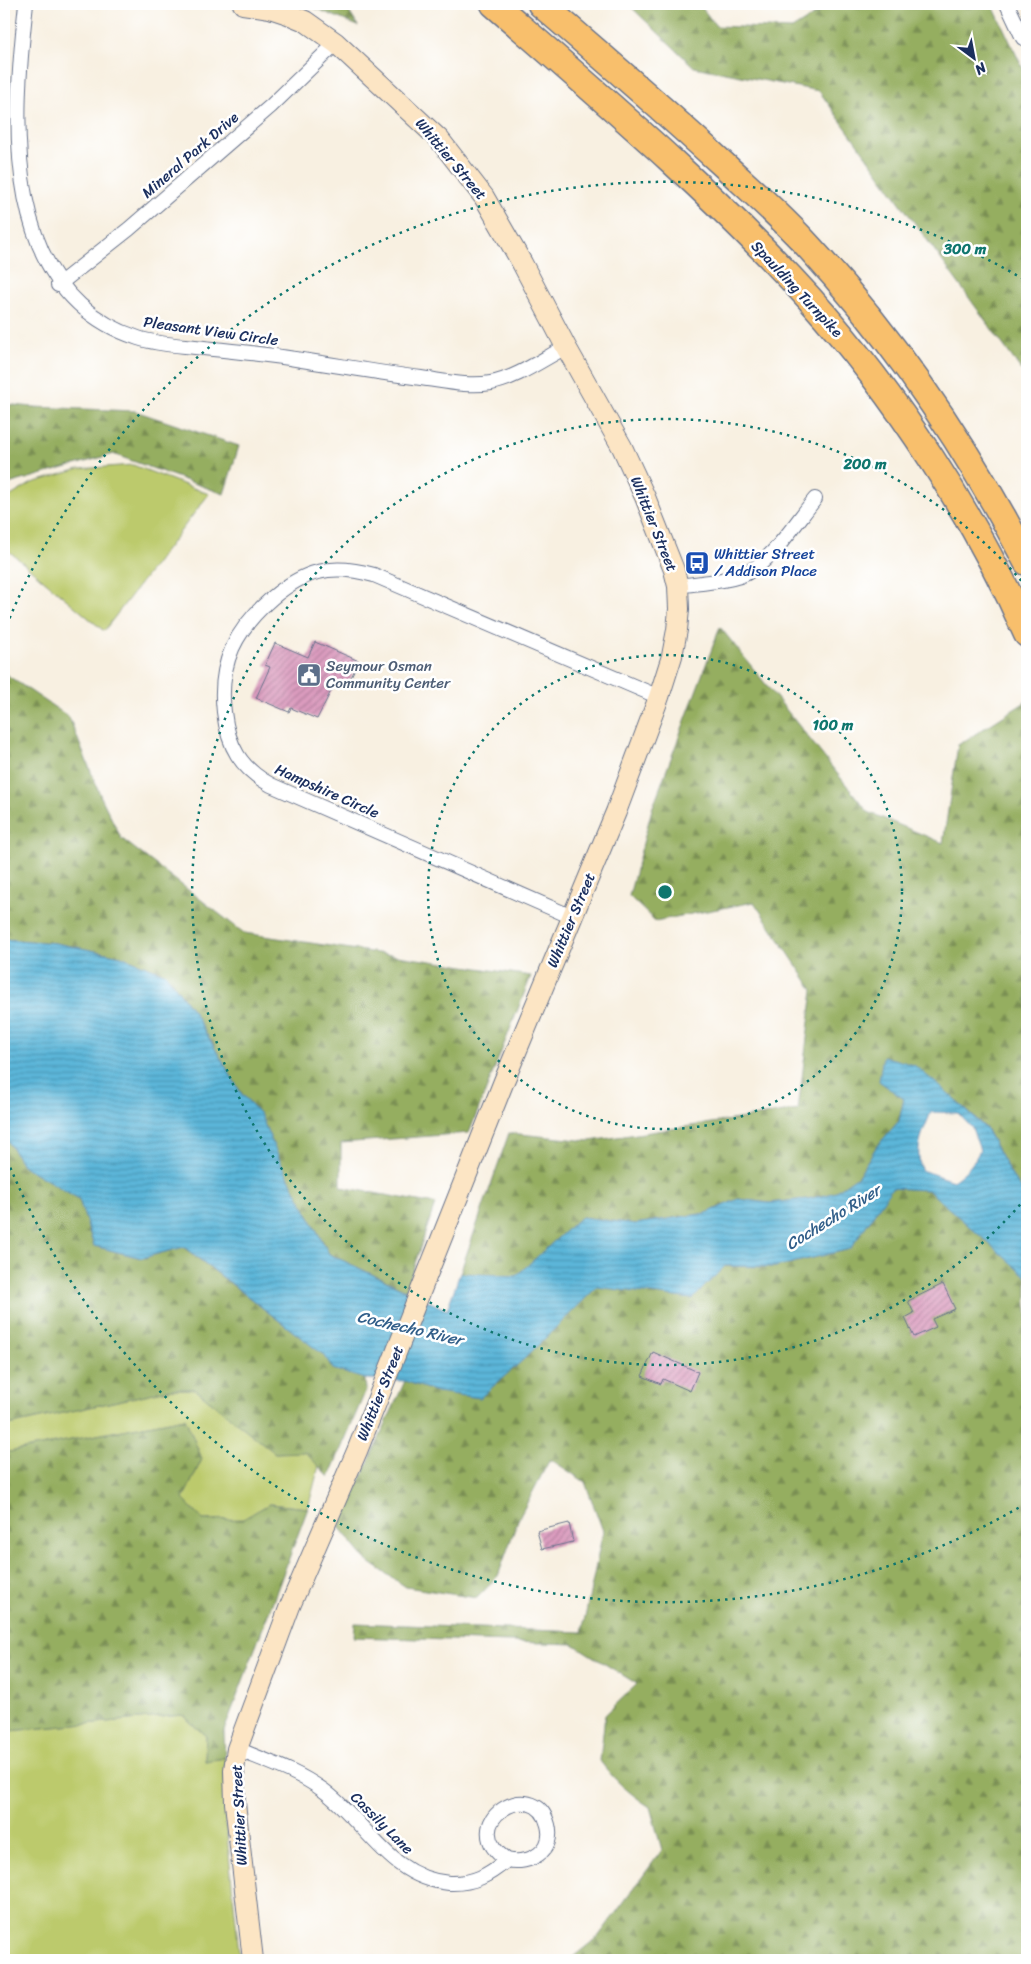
<svg xmlns="http://www.w3.org/2000/svg" width="1031" height="1964" viewBox="0 0 1031 1964" font-family="Sriracha,sans-serif">
<defs>
<pattern id="forest-firs" width="22" height="20" patternUnits="userSpaceOnUse" patternTransform="scale(1.25)"><rect width="22" height="20" fill="#95ae60"/><path d="M5 1l3.5 6h-7zM16 11l3.5 6h-7z" fill="#798e52"/></pattern>
<pattern id="water-rules" width="6" height="5" patternUnits="userSpaceOnUse" patternTransform="scale(1.25)"><rect width="6" height="5" fill="#5bb6d9"/><path d="M0 2.5h6" fill="none" stroke="#4a94b3"/></pattern>
<pattern id="building-hatch" width="6" height="6" patternUnits="userSpaceOnUse" patternTransform="scale(1.25)"><rect width="6" height="6" fill="#db9bbe"/><path d="M-1 1l2-2M0 6l6-6M5 7l2-2" fill="none" stroke="#b17f9e"/></pattern>
</defs>
<rect width="100%" height="100%" fill="#fff"/>
<filter id="ink" filterUnits="userSpaceOnUse"><feTurbulence type="fractalNoise" baseFrequency=".02" numOctaves="2"/><feDisplacementMap in="SourceGraphic" scale="10" xChannelSelector="R" yChannelSelector="G"/><feConvolveMatrix kernelMatrix="1 2 1 2 8 2 1 2 1" color-interpolation-filters="sRGB"/></filter>
<filter id="wash" filterUnits="userSpaceOnUse"><feTurbulence type="fractalNoise" baseFrequency=".0096" numOctaves="4" result="noise"/><feDisplacementMap in="SourceGraphic" scale="20" xChannelSelector="R" yChannelSelector="G"/><feGaussianBlur stdDeviation="1.12" result="paint"/><feColorMatrix in="noise" values="0 0 0 0 0 0 0 0 0 0 0 0 0 0 0 0 0 1.4 0 .05"/><feComposite in="paint" operator="in"/></filter>
<g filter="url(#wash)">
<rect width="100%" height="100%" fill="#f8f0e1"/>
<g fill="#bcca6c" stroke="#6c7c65">
<path d="M133,465L209,494L104,631L4,547V500L32,483L79,469Z"/>
<path d="M172,1389H195L275,1453L305,1451L319,1466L308,1508L269,1504L243,1520H203L183,1499L202,1459L185,1418L4,1453V1426Z"/>
<path d="M182,1715L206,1736L205,1761L225,1758V1815L239,1952L238,1960H4V1736L10,1731Z"/>
</g>
<g fill="url(#forest-firs)" stroke="#586e5f">
<path d="M305,4H344L358,26Z"/>
<path d="M628,4H699L716,26L792,29L832,4H992L1027,77V375H1025L819,91L694,67Z"/>
<path d="M4,404L33,407L135,411L239,446L224,494L113,454L12,483L4,487Z"/>
<path d="M720,627L868,812L943,843L958,745L1027,701V1197L1012,1176L986,1128L949,1094L879,1081L904,1099L899,1121L877,1146L858,1176L834,1193L808,1199L769,1203L738,1199L707,1213L635,1224L581,1217L516,1276L460,1273L509,1133L590,1141L798,1110L813,990L754,902L655,921L629,896L652,809Z"/>
<path d="M4,673L69,717L101,797L121,838L244,933L531,976L469,1133L341,1143V1187L435,1204L406,1290L329,1254L282,1165L260,1114L241,1093L193,1011L166,974L121,956L55,943L4,939Z"/>
<path d="M4,1134L22,1165L79,1199L94,1246L142,1258L183,1247L325,1356L333,1369L365,1379L366,1390L329,1477L305,1452L275,1453L195,1389H172L4,1426Z"/>
<path d="M892,1188L928,1190L1027,1277V1960H569L598,1937L662,1850L650,1807C630,1794 614,1780 600,1761L605,1715L637,1684L573,1644L354,1637L355,1623L582,1632L603,1531L585,1482L550,1459L518,1520L498,1576L477,1598L406,1587L366,1560L339,1527L405,1381L437,1392L523,1360L597,1286L692,1299L724,1266L775,1267L850,1249Z"/>
<path d="M185,1418L202,1459L183,1499L203,1520L243,1519L269,1504L308,1508L224,1731L225,1758L205,1761L206,1736L182,1715L10,1731L4,1736V1453Z"/>
</g>
<path fill="url(#water-rules)" stroke="#3b729c" fill-rule="evenodd" d="M4,939L55,943L121,956L166,974L193,1011L241,1093L260,1114L282,1165L329,1254L447,1310L460,1273L516,1276L581,1217L635,1224L707,1213L738,1199L769,1203L808,1199L834,1193L858,1176L877,1146L899,1121L904,1099L879,1081L883,1056L914,1065L949,1094L986,1129L1012,1176L1027,1197V1277L928,1190L892,1188L850,1249L775,1267L725,1266L692,1299L597,1287L523,1360L480,1398L437,1392L405,1381L365,1379L333,1369L325,1356L184,1247L142,1258L94,1246L79,1199L22,1165L4,1134ZM931,1112L958,1113L972,1128L980,1150C973,1165 966,1172 953,1181L921,1170C915,1145 922,1135 931,1112Z"/>
<g id="blocks">
<g fill="url(#building-hatch)">
<path d="M315,642L359,661L346,688L335,683L317,719L291,708L289,712L256,698L270,667L265,665L275,643L308,657Z"/>
<path d="M943,1284L955,1309L932,1319L936,1327L914,1337L905,1318L914,1313L908,1301Z"/>
<path d="M653,1352L698,1372L690,1391L663,1379L661,1384L642,1376Z"/>
<path d="M569,1523L573,1542L542,1549L537,1531Z"/>
</g>
</g>
</g>
<g filter="url(#ink)">
<use href="#blocks" fill-opacity="0" stroke="#68738c" stroke-width="1"/>
<g fill="none" stroke-linecap="round" stroke-linejoin="round">
<defs>
<g id="street">
<path d="M26,4C13,121 0,293 138,338C156,344 176,345 195,347C231,351 267,354 302,360C342,366 381,373 421,378C444,381 468,387 491,383C517,378 543,359 566,347"/>
<path d="M1007,4L1023,38"/>
<path d="M58,285L129,229L271,106L336,43"/>
<path d="M678,586C698,583 720,582 740,576C769,566 796,522 815,499"/>
<path d="M572,917L271,785C240,768 228,746 224,712C218,663 236,629 272,598C285,587 301,576 318,572C336,567 356,570 374,575L659,697"/>
<path d="M237,1749C266,1761 297,1771 323,1790C367,1822 389,1878 449,1883C474,1884 489,1875 507,1860C453,1824 535,1773 548,1825C555,1851 530,1865 507,1860"/>
</g>
<path id="secondary" d="M243,4L270,8L288,14L305,21L336,43L439,139L484,197L522,263L566,347L622,447L645,497L674,570L678,586L679,609L677,630L672,656L659,697L616,812L504,1081L357,1451L290,1606L237,1749L234,1770L235,1803L253,1960"/>
<g id="highway">
<path d="M494,4C602,98 713,192 809,298C896,395 975,516 1027,634"/>
<path d="M541,4C603,57 665,111 725,166C753,192 783,218 809,247C896,342 968,448 1027,562"/>
</g>
</defs>
<use href="#street" stroke="#68738c" stroke-width="16"/>
<use href="#secondary" stroke="#68738c" stroke-width="22"/>
<use href="#highway" stroke="#68738c" stroke-width="29"/>
<use href="#street" stroke="#fff" stroke-width="14"/>
<use href="#secondary" stroke="#fce5c4" stroke-width="20"/>
<use href="#highway" stroke="#f8bf6c" stroke-width="26"/>
</g>
</g>
<g fill="none" stroke="#0f766e" stroke-width="2.5" stroke-dasharray="2.5 5">
<circle cx="665" cy="892" r="237"/>
<path d="M1025 1199A473 473 0 1 1 1025 585"/>
<path d="M1025 1504A710 710 0 0 1 4 1152M4 632A710 710 0 0 1 1025 280"/>
</g>
<defs>
<symbol id="bus-square" viewBox="-11 -11 22 22"><rect x="-9" y="-9" width="18" height="18" rx="4" fill="#1a4fb4" stroke="#fff"/><path d="M-5-6H5V4H4V6H2V4H-2V6H-4V4H-5ZM-3.5-4V0h7V-4ZM-3.5 1.2v1.5H-2V1.2ZM2 1.2v1.5H3.5V1.2Z" fill="#fff"/></symbol>
<symbol id="civic-square" viewBox="-11 -11 22 22"><rect x="-9" y="-9" width="18" height="18" rx="4" fill="#5c6f8a" stroke="#fff"/><path d="M-.6-6.5H3V-4.5H.6V-3L4-1V1h2V6H-6V1h2V-1L-.6-3ZM-1.2 2.5V6h2.4V2.5Z" fill="#fff"/></symbol>
</defs>
<g fill-rule="evenodd">
<use href="#bus-square" x="683" y="549" width="28" height="28"/>
<use href="#civic-square" x="295" y="661" width="28" height="28"/>
</g>
<g text-anchor="middle" dominant-baseline="central" stroke-width="5" stroke-linejoin="round" paint-order="stroke">
<g font-size="15" fill="#1b2f5e" stroke="#fff">
<text transform="translate(190 155) rotate(-41)">Mineral Park Drive</text>
<text transform="translate(451 159) rotate(50)">Whittier Street</text>
<text transform="translate(797 289) rotate(47)">Spaulding Turnpike</text>
<text transform="translate(211 331) rotate(8)">Pleasant View Circle</text>
<text transform="translate(654 524) rotate(68)">Whittier Street</text>
<text transform="translate(327 791) rotate(24)">Hampshire Circle</text>
<text transform="translate(571 920) rotate(-67)">Whittier Street</text>
<text transform="translate(380 1393) rotate(-68)">Whittier Street</text>
<text transform="translate(239 1815) rotate(-93)">Whittier Street</text>
<text transform="translate(382 1823) rotate(45)">Cassily Lane</text>
</g>
<g font-size="15" fill="#164399" stroke="#fff" text-anchor="start">
<text x="714" y="554">Whittier Street<tspan x="714" dy="17">/ Addison Place</tspan></text>
</g>
<g font-size="15" fill="#4e5e75" stroke="#fff" text-anchor="start">
<text x="326" y="666">Seymour Osman<tspan x="326" dy="17">Community Center</tspan></text>
</g>
<g font-size="16" font-style="italic" fill="#315e89" stroke="#fff">
<text transform="translate(833 1217) rotate(-32)">Cochecho River</text>
<text transform="translate(410 1328) rotate(13)">Cochecho River</text>
</g>
</g>
<circle cx="665" cy="892" r="8" fill="#0f766e" stroke="#fff" stroke-width="2.5"/>
<g font-size="15" text-anchor="middle" font-weight="bold" fill="#0f766e" stroke="#fff" stroke-width="5" stroke-linejoin="round" paint-order="stroke">
<text x="965" y="254">300 m</text>
<text x="865" y="469">200 m</text>
<text x="833" y="730">100 m</text>
</g>
<rect width="1031" height="1964" fill="none" stroke="#fff" stroke-width="20"/>
<g transform="translate(974 58) rotate(148)" stroke="#ffffff" stroke-width="4" paint-order="stroke">
<path d="M0-4L9 19L0 12L-9 19Z" fill="#1b2f5e"/>
<text y="-8" font-size="14" font-weight="bold" text-anchor="middle" fill="#1b2f5e">N</text>
</g>
</svg>
